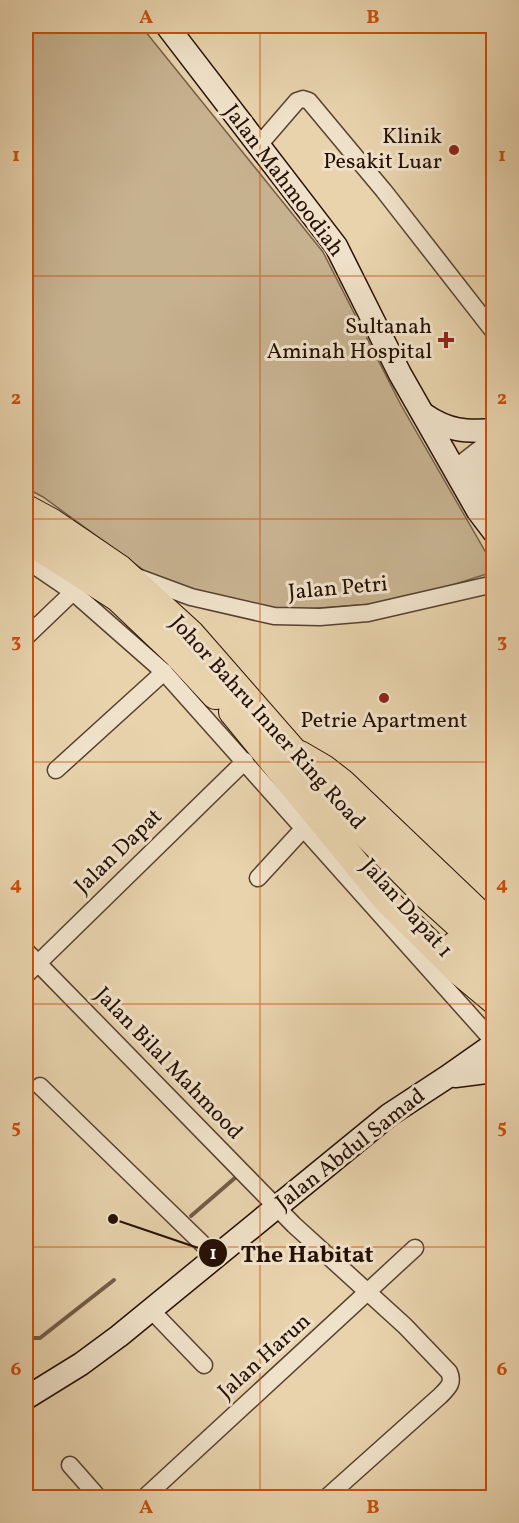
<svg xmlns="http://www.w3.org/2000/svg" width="519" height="1523" viewBox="0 0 519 1523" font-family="Vollkorn,serif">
<rect width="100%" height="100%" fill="#e8d3ad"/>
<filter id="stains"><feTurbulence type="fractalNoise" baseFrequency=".00333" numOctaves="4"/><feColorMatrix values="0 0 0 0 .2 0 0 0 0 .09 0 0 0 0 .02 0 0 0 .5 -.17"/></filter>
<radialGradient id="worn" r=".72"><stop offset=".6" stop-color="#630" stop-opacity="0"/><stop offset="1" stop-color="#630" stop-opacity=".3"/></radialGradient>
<path fill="#c7b290" stroke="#76604a" stroke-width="1.5" d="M26,26H141L323,252L401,405L493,565V572L399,602L279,611L201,592L149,574L43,497L26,488Z"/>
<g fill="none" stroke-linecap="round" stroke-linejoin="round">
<g stroke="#725c48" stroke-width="4">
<path d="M191,1216L236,1177"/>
<path d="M26,1338H40L114,1280"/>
</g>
<defs>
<g id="street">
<path d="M259,145L297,101L303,99L309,101L384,191L494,332"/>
<path d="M454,469L486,444"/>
<path d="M26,560L73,592L164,672L494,1042"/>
<path d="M137,577L191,597L274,616L320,617L368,613L494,584"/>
<path d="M26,637L73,592"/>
<path d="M56,770L164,672"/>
<path d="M258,878L304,828"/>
<path d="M26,951L294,1225L405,1326L449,1372C454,1383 448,1388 440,1396L326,1498"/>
<path d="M26,975L245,761"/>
<path d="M40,1086L216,1257"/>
<path d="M151,1310L204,1365"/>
<path d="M70,1465L99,1498"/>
<path d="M144,1498L415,1248"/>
</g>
<g id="secondary">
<path d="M167,26L336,246L400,374L478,511L494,532"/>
<path d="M425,415C448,431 466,432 494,430"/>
<path d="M478,508L477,473L480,463L494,435"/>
<path d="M455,1076L494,1071"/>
<path d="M26,1398L81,1364L119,1336L389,1115L447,1077L494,1044"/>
</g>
<g id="primary">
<path d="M232,712L387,901L458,971L494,1001"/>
<path d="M300,754L324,768L342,782L494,927"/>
</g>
<g id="highway">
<path d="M26,510L50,523L119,570L190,635L335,801L427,894L494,955"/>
<path d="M26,537L118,596L179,654L216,694"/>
<path d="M455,947L494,981"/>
</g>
</defs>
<use href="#street" stroke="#56402f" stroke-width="19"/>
<use href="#secondary" stroke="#250f05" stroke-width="25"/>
<use href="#primary" stroke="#250f05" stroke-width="28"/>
<use href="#highway" stroke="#250f05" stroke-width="32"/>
<use href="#street" stroke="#f0e2ca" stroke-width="16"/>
<use href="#secondary" stroke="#f0e2ca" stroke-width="22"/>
<use href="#primary" stroke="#e8d3ad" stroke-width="26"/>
<use href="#highway" stroke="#e8d3ad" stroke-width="30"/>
</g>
<path fill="none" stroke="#cb4e0b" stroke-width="1.5" stroke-opacity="0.55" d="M260,26V1498M26,276H494M26,519H494M26,762H494M26,1004H494M26,1247H494"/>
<g fill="#8f2418" stroke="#f0e2ca" stroke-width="2">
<circle cx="454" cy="150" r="6"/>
<path d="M443 331h6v6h6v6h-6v6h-6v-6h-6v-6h6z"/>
<circle cx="384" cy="698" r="6"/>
</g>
<g text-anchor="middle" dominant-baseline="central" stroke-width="6" stroke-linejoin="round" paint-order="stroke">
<g font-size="22" fill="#250f05" stroke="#f0e2ca" text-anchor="end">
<text x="442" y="137">Klinik<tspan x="442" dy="25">Pesakit Luar</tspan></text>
<text x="432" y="327">Sultanah<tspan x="432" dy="25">Aminah Hospital</tspan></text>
<text x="384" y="721" text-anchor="middle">Petrie Apartment</text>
</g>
<g font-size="22" fill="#250f05" stroke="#f0e2ca">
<text transform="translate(283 181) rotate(53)">Jalan Mahmoodiah</text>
<text transform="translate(338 589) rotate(-5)">Jalan Petri</text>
<text transform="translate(267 723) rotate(48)">Johor Bahru Inner Ring Road</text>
<text transform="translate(119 852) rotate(-44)">Jalan Dapat</text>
<text transform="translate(406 909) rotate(48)">Jalan Dapat 1</text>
<text transform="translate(168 1064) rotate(46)">Jalan Bilal Mahmood</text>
<text transform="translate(351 1150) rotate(-38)">Jalan Abdul Samad</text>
<text transform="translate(265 1357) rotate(-42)">Jalan Harun</text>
</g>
</g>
<path fill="none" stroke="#250f05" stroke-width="2" d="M113 1219L213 1253"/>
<g fill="#250f05" stroke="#f0e2ca" stroke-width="2">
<circle cx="113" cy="1219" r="6"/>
<circle cx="213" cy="1253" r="15"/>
</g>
<g font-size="18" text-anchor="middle" font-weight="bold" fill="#fff">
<text x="213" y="1259">1</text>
</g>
<g font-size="24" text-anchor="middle" font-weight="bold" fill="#250f05" stroke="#f0e2ca" stroke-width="6" stroke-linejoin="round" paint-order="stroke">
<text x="307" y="1262">The Habitat</text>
</g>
<rect width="519" height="1523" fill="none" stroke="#e8d3ad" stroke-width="66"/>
<rect x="33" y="33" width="453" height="1457" fill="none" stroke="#cb4e0b" stroke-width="2"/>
<g font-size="20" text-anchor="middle" font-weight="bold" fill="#cb4e0b">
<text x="146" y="23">A</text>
<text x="373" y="23">B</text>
<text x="16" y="161">1</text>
<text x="502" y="161">1</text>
<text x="16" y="404">2</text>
<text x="502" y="404">2</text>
<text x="16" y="647">3</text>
<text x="502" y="647">3</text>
<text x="16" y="890">4</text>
<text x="502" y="890">4</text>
<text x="16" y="1133">5</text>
<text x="502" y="1133">5</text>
<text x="16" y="1375">6</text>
<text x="502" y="1375">6</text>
<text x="146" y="1513">A</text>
<text x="373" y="1513">B</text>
</g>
<rect width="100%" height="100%" filter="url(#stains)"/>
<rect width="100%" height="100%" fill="url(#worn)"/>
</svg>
